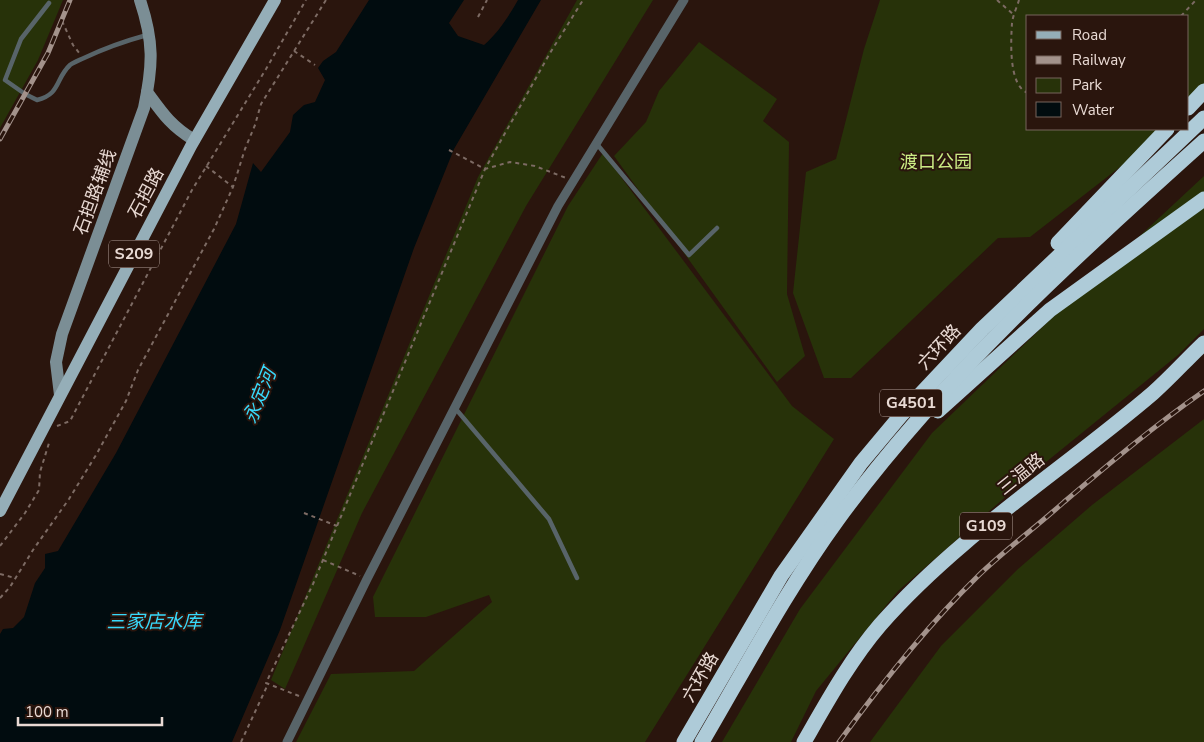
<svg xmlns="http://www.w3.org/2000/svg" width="1204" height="742" viewBox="0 0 1204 742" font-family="'Nunito Sans','Noto Sans SC',sans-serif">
<rect width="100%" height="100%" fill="#2a150d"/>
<g fill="#273209">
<path d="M0,0H63L38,60L0,128Z"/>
<path d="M577,0H653L526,206L362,513L285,689L271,680L478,177Z"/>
<path d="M880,0H1204V92L1188,108V16H1028V129H1166L1156,139L1030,237L998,238L851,378H824L793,293L806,172L836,159L864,49Z"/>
<path d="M699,42L777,99L763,121L789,142L787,294L805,356L777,382L614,156L646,122L659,91Z"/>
<path d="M603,153L792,406L834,439L645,742H296L331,674L414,671L492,602L489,595L426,617H375L373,597L568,206Z"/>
<path d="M1204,176V329L1178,355L1035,471L898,591L816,691L791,742H722L800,609L932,433L1056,314Z"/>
<path d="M1204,419V742H870L941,646L1018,569L1092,505Z"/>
</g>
<path fill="#010c0f" d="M369,0H464L449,23L458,36L484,45C498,33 509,16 518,0H541L454,149L414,248L280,630L232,742H0V634L3,629L13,628L24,617L35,583L45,568V554L58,551L116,453L236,224L253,163L261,172L290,132L293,115L304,105L315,102L325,80L318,68L323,61L336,52Z"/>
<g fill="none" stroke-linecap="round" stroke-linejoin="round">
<g stroke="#7d6b64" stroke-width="2" stroke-dasharray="4 4" stroke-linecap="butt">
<path d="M997,0L1014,15"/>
<path d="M1019,0C1017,7 1013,15 1012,23C1011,40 1008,86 1028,93"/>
<path d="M1181,16L1196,0"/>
<path d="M478,17L487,0"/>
<path d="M62,21L73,45L80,54"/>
<path d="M294,51L315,65"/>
<path d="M449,150L485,169L510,162L535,166L566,178"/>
<path d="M206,166L233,187"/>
<path d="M57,426L70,421L192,190L266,69L306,0"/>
<path d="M304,513L337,526"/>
<path d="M0,546L25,513L39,490L40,472L49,443"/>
<path d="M323,560L360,576"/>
<path d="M0,574L15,578"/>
<path d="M0,598L10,587L33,550L69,499L96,455L126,401L138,370L214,229L233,187L245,149L255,125L261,104L326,0"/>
<path d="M299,696L266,683L313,584L485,169L550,53L583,0"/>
<path d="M241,742L268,684"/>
</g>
<g stroke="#586469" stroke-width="4.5">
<path d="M49,3L21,39L5,80L25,94L37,100C61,94 55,79 70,65C74,62 80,60 84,58C105,48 125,41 147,35"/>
<path d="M596,143L689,255L717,228"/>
<path d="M455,408L549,519L577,578"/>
</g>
<path stroke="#586469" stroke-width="9" d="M287,742L367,579L558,206L684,0"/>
<g stroke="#7b8e95" stroke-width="12">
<path d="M147,92C163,114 171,126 194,140"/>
<path d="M60,395L56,362L62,334L144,108C153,65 154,42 140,0"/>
</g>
<path stroke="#95aeb8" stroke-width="12" d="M0,511L191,146L275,0"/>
<g stroke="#aecbd8" stroke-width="15">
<path d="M1188,108L1204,91"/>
<path d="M1058,243L1167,129"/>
<path d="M938,411L1050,310L1204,199"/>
<path d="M684,742L781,576L861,463L902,414L982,329L1204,118"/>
<path d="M702,742C746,667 787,589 838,519C942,377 1074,258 1204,141"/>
<path d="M804,742C827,702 850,660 880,625C959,535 1063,470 1153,393C1171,377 1187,359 1204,343"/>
</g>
<defs>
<g id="rail">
<path d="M0,139L48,53L70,0"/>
<path d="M839,742C881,684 927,626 978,576C1005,550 1036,527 1064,502C1110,463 1155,425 1204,391"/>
</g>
</defs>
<use href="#rail" stroke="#a3928b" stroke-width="5"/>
<use href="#rail" stroke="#2a150d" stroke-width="3" stroke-dasharray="9" stroke-linecap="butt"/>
</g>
<g text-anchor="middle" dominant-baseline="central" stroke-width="4" stroke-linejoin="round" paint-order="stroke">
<g fill="#2a150d" stroke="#b09f98" stroke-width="1">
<rect x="109" y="240.5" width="50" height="27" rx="4"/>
<rect x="880" y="389.5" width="62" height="27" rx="4"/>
<rect x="960" y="512.5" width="52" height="27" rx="4"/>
</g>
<g font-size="16" font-weight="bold" fill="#e9dad4">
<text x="134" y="254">S209</text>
<text x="911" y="403">G4501</text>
<text x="986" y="526">G109</text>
</g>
<g font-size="18" fill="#cbeb84" stroke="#2a150d">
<text x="936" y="162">渡口公园</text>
</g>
<g font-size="18" fill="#e9dad4" stroke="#2a150d">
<text transform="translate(95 192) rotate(-70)">石担路辅线</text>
<text transform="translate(146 193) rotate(-62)">石担路</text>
<text transform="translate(939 347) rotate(-47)">六环路</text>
<text transform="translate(1021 474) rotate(-39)">三温路</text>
<text transform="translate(700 677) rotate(-60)">六环路</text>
</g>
<g font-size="19" font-style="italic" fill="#38d9fb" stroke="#2a150d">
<text transform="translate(260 396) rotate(-68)">永定河</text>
<text x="154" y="622">三家店水库</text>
</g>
</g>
<rect x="1026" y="15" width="162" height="115" fill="#2a150d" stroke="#76645d"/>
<rect x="1036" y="31" width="25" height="8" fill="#95aeb8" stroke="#76645d"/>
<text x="1072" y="40" font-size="15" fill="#e9dad4">Road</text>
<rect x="1036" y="56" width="25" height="8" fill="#a3928b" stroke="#76645d"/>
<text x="1072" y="65" font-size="15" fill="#e9dad4">Railway</text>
<rect x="1036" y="78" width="25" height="15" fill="#273209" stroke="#76645d"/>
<text x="1072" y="90" font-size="15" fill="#e9dad4">Park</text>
<rect x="1036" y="102" width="25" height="15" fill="#010c0f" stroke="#76645d"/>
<text x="1072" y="115" font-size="15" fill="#e9dad4">Water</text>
<path d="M18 717v8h144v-8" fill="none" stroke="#e9dad4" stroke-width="2.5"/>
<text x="25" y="717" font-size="15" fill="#e9dad4" stroke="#2a150d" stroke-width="4" paint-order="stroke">100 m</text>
</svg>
